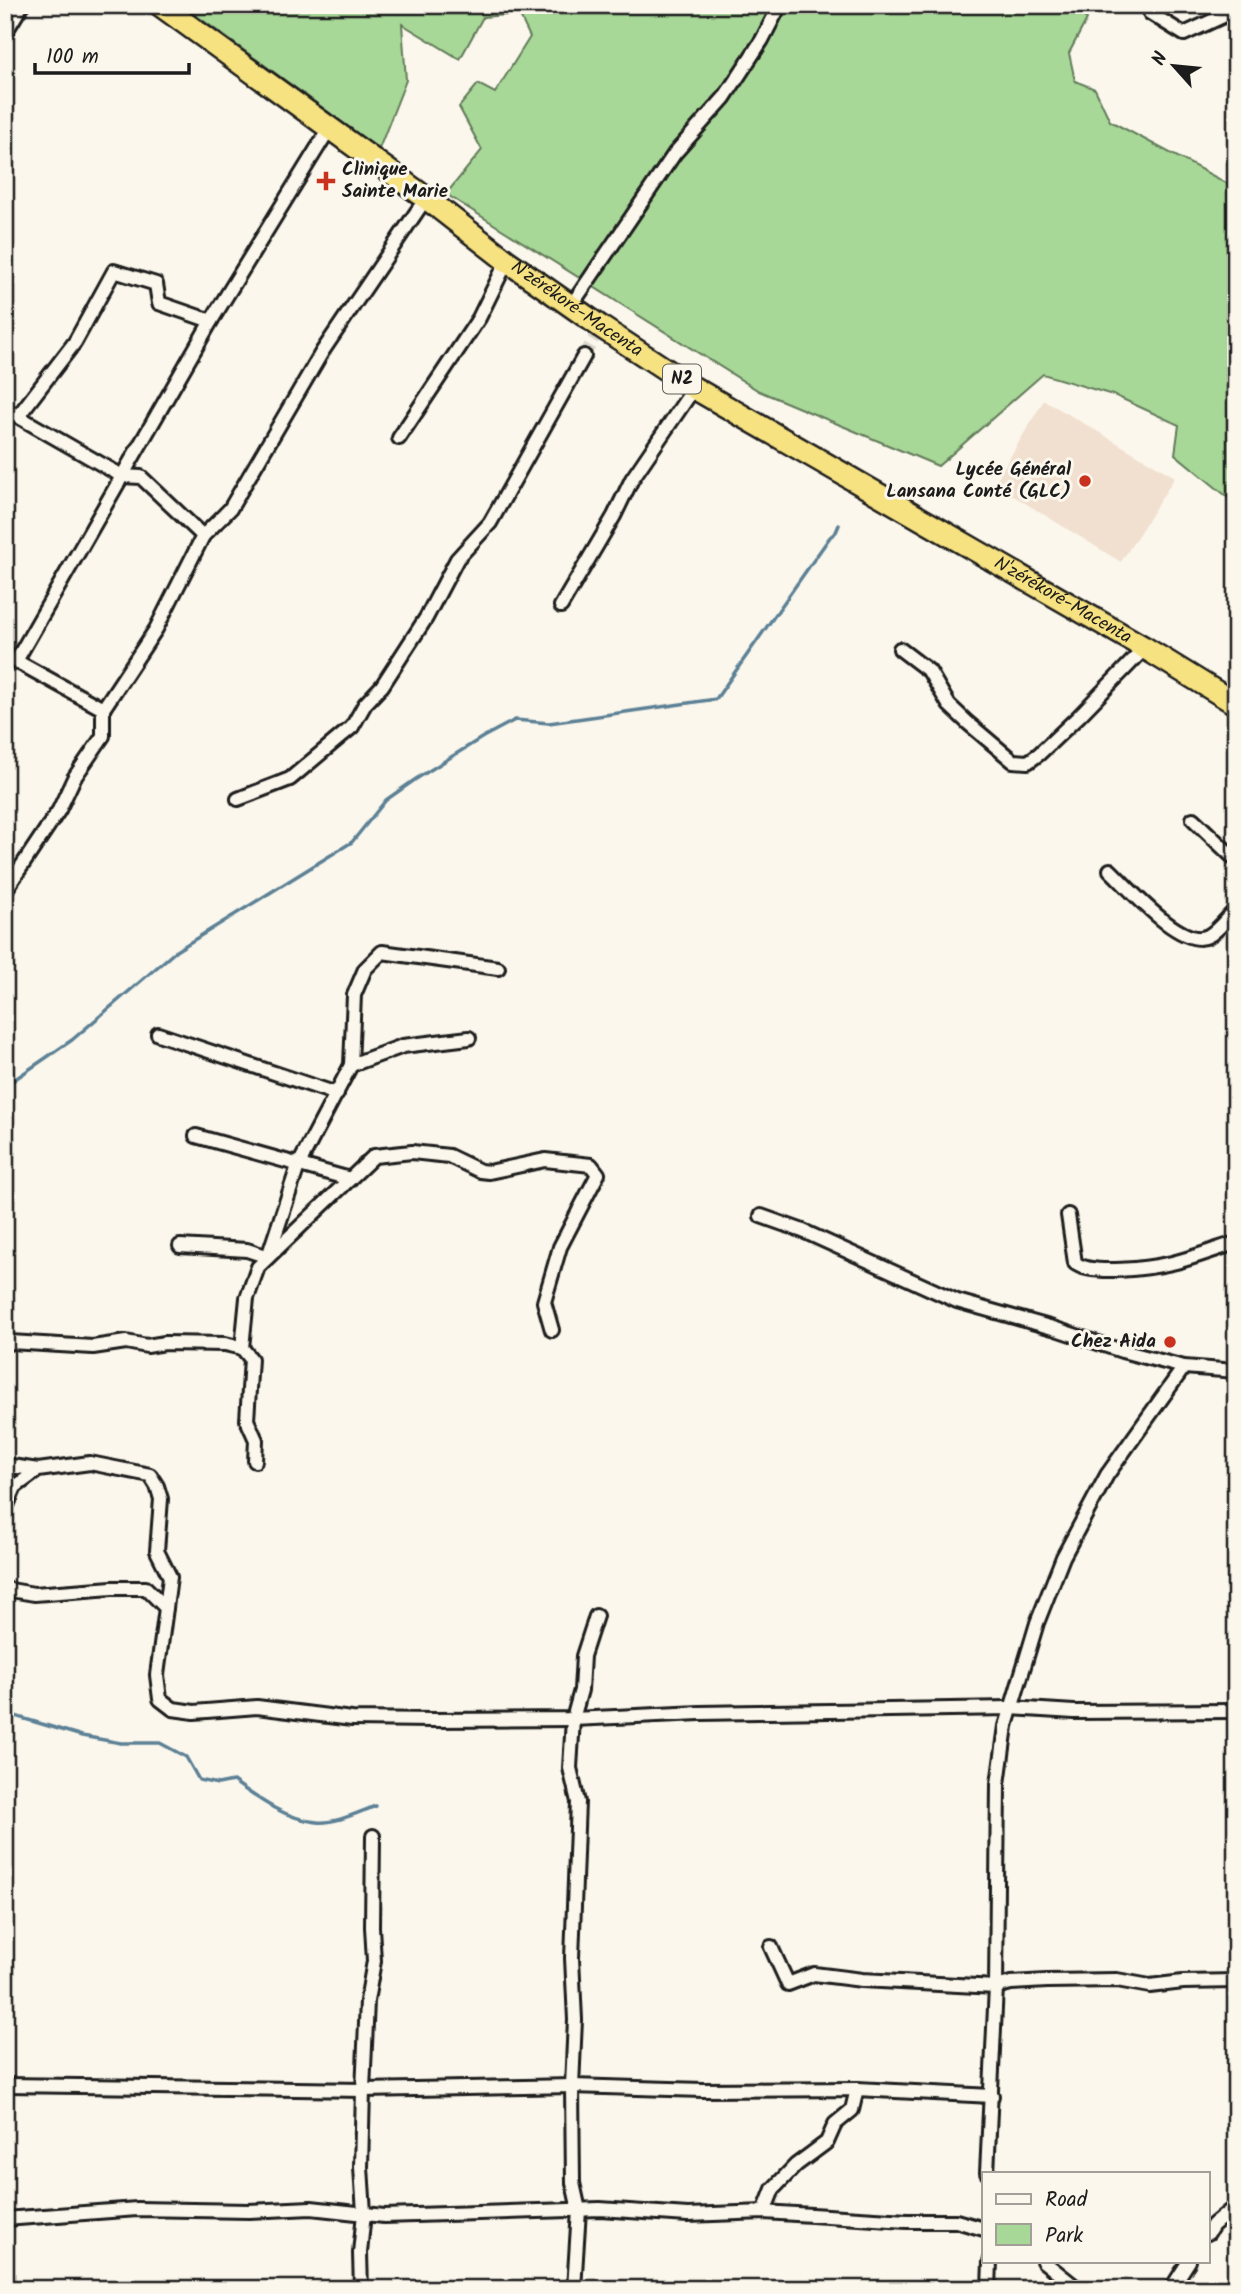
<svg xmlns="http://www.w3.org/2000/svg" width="1241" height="2294" viewBox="0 0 1241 2294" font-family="Kalam,sans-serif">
<rect width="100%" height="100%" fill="#fbf7ec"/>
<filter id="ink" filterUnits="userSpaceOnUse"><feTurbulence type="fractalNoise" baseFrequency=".0143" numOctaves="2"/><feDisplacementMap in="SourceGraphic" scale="14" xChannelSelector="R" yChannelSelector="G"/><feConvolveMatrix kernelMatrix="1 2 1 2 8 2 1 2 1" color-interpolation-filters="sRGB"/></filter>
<g filter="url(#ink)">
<path fill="#f1e0d0" d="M1044,400L1175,477L1121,562L994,484Z"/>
<path fill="#a8d898" stroke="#627a5a" stroke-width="2" d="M182,5H1000L1006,11L1018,5H1065L1087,19L1069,53L1075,81L1095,89L1110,121L1236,188V504L1175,454L1179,425L1116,396L1043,374L938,466L759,391L446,194L482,150L459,107L478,84L495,93L530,37L519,14L483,17L460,59L402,24L406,80L379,149Z"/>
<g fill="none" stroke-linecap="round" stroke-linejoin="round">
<g stroke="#5b8095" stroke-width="3.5">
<path d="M5,1086L72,1040L176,951L352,842L386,800L416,779L483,737L515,720L549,723L716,699L830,537L836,532L839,525"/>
<path d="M5,1713L82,1736L121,1743H160L186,1757L199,1780L218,1784L233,1781C257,1798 285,1819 317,1822C336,1824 359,1812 376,1806"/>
</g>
<path stroke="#dad6cd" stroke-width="12" stroke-dasharray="12 6" stroke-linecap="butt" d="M584,356L594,338"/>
<defs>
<g id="street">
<path d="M1150,13L1184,34L1236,10"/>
<path d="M5,33L22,5"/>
<path d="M329,129L211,321L16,661L103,709L156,629L203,536L230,509L322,352L426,198"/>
<path d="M571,306L675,153L724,98L762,40L780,5"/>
<path d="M5,409L122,476L141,477L203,536"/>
<path d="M19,415L75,342L114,271L156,284L159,303L211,321"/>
<path d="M399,438L479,318L507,261"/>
<path d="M561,606L614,516L632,479L694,388"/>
<path d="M900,649L929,671L949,705L968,723L1013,761L1028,762L1039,754L1079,716L1145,648"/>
<path d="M238,799L290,779L352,727L365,704L382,686L426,618L457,559L490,523L584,356"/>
<path d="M1193,819L1236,860"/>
<path d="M1110,870C1128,887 1182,950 1208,936C1218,931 1228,917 1236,909"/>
<path d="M5,891L59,810L74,778L103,736V709"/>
<path d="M158,1034L337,1094"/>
<path d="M351,1065L354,995L365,969L382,952L498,968"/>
<path d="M196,1136L350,1179"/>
<path d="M1068,1215L1075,1263C1092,1276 1150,1268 1172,1263C1194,1258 1215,1249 1236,1243"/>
<path d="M761,1216L803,1231L957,1301L1053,1328L1122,1351L1184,1367L1236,1371"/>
<path d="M180,1246L247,1250L268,1257L298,1166L351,1065L403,1046L469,1038"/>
<path d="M5,1345L10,1342L93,1347L126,1342L147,1346L165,1343L225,1344L242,1348L251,1359L247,1420L256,1440L255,1461"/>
<path d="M242,1348L247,1298L258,1267L374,1156L412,1152L449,1156L480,1171L489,1172L545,1160L591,1165L598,1174L560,1247L544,1302L552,1330"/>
<path d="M5,1465L38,1470"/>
<path d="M5,1510L15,1487L38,1470L90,1463L150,1475L157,1486L161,1499L157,1551L170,1577L166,1608"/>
<path d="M5,1589L34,1594L112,1588H146L166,1608L157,1675L160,1699L173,1709L194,1712L257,1707L352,1719L433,1720L573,1719L700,1713L1011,1708L1074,1712L1236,1711"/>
<path d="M771,1947L788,1984L814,1974L862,1980L996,1987L1011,1983L1047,1981L1117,1980L1150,1986L1183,1982L1236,1981"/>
<path d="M5,2085L363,2090L572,2086L703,2090L857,2089L992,2096"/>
<path d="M987,2173L996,1987L998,1784L1006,1726L1037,1623L1063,1557L1107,1475L1184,1367"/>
<path d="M764,2212L773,2189L796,2165L827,2142L835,2124L852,2110L857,2089"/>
<path d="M5,2219L137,2209L249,2211L311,2208L384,2216L600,2209L688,2215L764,2212L907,2221H956L984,2229"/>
<path d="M1208,2233L1213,2225L1236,2206"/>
<path d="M1043,2261L1078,2289"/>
<path d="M361,2289L360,2253L364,2213L361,2167L363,2090L367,2001L374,1961L372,1927L373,1836"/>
<path d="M574,2289L579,2210L573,2183L572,2086L575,2020L572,1958L578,1802L570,1768L573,1719L581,1690L583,1656L596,1616"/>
<path d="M989,2289L990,2261"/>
<path d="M1171,2289L1189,2261"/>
</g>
<g id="highway">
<path id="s1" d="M160,5L426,198L507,261L601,327L694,388L1145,648L1236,704"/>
</g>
</defs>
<use href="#street" stroke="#1c1c1c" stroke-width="18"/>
<use href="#highway" stroke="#1c1c1c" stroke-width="26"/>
<use href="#street" stroke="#fbf7ec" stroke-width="12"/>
<use href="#highway" stroke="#f7e281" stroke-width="21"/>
</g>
</g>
<g fill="#c8321e" stroke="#fbf7ec" stroke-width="2.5">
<path d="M322.5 170.5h7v7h7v7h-7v7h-7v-7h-7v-7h7z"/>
<circle cx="1085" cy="481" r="7"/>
<circle cx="1170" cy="1342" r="7"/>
</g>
<g text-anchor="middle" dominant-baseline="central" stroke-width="6" stroke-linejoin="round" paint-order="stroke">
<rect fill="#fbf7ec" stroke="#5f5e5a" stroke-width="2" x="663" y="364.5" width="38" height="29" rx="5"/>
<g font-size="18" font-weight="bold" fill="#1c1c1c">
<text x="682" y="379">N2</text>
</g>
<g font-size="19" font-weight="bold" fill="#1c1c1c" stroke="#fbf7ec" text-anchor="end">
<text x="342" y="170" text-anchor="start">Clinique<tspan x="342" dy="22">Sainte Marie</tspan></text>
<text x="1071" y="470">Lycée Général<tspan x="1071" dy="22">Lansana Conté (GLC)</tspan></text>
<text x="1156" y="1342">Chez Aida</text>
</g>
<g font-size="19" fill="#1c1c1c" stroke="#fbf7ec">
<text stroke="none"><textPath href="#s1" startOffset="516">N'zérékoré-Macenta</textPath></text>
<text stroke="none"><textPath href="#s1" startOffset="1083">N'zérékoré-Macenta</textPath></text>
</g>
</g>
<rect width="1241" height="2294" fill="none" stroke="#fbf7ec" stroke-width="28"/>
<rect x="14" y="14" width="1213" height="2266" fill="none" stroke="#1c1c1c" stroke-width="2.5" filter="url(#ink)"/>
<rect x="982" y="2172" width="228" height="91" fill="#fbf7ec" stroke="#a29f99" stroke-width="2"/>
<rect x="996" y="2194" width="35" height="10" fill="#fbf7ec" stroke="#a29f99" stroke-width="2"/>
<text x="1045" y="2206" font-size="21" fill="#1c1c1c">Road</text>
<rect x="996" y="2224" width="35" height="21" fill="#a8d898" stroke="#a29f99" stroke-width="2"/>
<text x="1045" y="2242" font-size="21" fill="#1c1c1c">Park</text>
<g transform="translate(1174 66) rotate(297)" stroke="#fbf7ec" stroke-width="5" paint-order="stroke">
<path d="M0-5L12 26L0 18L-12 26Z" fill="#1c1c1c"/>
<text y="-10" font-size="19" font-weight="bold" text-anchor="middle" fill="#1c1c1c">N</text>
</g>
<path d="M35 63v10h154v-10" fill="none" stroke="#1c1c1c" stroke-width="3.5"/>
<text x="46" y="63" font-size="21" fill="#1c1c1c" stroke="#fbf7ec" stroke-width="5" paint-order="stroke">100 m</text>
</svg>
